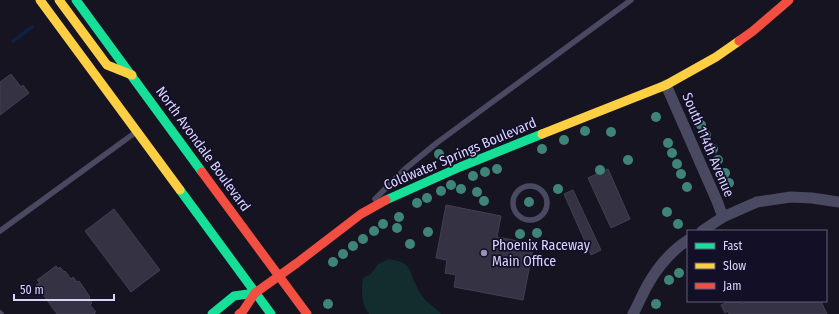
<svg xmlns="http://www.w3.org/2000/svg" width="839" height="314" viewBox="0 0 839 314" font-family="'Fira Sans Condensed',sans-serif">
<rect width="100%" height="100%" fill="#161421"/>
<path fill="#132c2d" d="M389,259C396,260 405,262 409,268C412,273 412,278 415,283C417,288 420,293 423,297C428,304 436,307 441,314H369C361,303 361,291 363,278L371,274L378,264Z"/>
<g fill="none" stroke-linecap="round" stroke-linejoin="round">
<path stroke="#0d2144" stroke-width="4" d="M13,41L32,27"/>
</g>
<g fill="#343243" stroke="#433f54">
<path d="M11,74L21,87L23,85L29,93L0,115V82Z"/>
<path d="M608,169L630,219L611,228L588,178Z"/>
<path d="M573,190L601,250L591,255L564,194Z"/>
<path d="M446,205L501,216L497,237L534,244L523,300L454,287L456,275L445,273L447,260L436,258Z"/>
<path d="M114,209L160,270L131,292L85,231Z"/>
<path d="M56,266L59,269L60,267L64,272L65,271L71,279L73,277L77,282L79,281L90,297L89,298L92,303L90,305L96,312L94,313L95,314H57L36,285L40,283L37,280Z"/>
<path d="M730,301H740L742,304L748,301H821L827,314H729L728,311L725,313L721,305Z"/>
</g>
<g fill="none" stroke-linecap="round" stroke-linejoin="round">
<g stroke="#4a4962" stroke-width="5.5">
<circle cx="530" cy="203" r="17"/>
<path d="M375,199L405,169L438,142L631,0"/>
<path d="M0,231L136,132"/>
<path d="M0,313L1,314"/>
</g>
<g stroke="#4a4962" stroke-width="11">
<path d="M666,85L717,201L723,217"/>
<path d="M702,231L723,217L757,202L791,197L812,198L839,202"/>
<path d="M633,314C638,305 642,295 647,286C657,268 671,251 688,240"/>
</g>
<g stroke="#16e098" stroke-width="9">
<path d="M76,0L202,172"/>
<path d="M180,190L271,314"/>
<path d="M386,200L460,167L542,134"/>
<path d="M212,314L234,296L255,293"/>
</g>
<g stroke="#ffcf43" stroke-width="9">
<path d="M40,0L180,190"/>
<path d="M59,0L107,65L132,75"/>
<path d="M542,134L666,85L716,57L739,41"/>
</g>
<g stroke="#f24e42" stroke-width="9">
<path d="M739,41L753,31L789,0"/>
<path d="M202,172L307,314"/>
<path d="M239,314L243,311L255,293L297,263L361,214L386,200"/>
</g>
</g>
<g fill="#3e8478">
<circle cx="656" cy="117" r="5"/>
<circle cx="701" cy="125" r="5"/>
<circle cx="585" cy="131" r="5"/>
<circle cx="611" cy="132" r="5"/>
<circle cx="706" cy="135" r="5"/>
<circle cx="564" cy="140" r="5"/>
<circle cx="668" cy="143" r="5"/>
<circle cx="542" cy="149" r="5"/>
<circle cx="713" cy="149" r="5"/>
<circle cx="672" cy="153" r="5"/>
<circle cx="439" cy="154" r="5"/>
<circle cx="628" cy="160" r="5"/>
<circle cx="718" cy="160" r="5"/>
<circle cx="677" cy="164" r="5"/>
<circle cx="497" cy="169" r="5"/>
<circle cx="600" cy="170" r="5"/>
<circle cx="485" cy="172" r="5"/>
<circle cx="725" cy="173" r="5"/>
<circle cx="681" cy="174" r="5"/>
<circle cx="473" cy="176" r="5"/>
<circle cx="729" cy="183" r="5"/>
<circle cx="451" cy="185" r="5"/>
<circle cx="687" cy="187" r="5"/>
<circle cx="461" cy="189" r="5"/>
<circle cx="558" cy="189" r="5"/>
<circle cx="441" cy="191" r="5"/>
<circle cx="477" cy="192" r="5"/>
<circle cx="427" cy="198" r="5"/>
<circle cx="484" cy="201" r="5"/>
<circle cx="529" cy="202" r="5"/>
<circle cx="417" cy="203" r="5"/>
<circle cx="667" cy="212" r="5"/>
<circle cx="399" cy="217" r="5"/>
<circle cx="383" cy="224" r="5"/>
<circle cx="678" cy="224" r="5"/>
<circle cx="397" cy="228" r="5"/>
<circle cx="374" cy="231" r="5"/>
<circle cx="428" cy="232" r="5"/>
<circle cx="537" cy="233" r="5"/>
<circle cx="520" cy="234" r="5"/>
<circle cx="363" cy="239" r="5"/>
<circle cx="410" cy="244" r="5"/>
<circle cx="353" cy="246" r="5"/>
<circle cx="343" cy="254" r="5"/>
<circle cx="333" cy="262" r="5"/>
<circle cx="679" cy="273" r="5"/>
<circle cx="669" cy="280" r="5"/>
<circle cx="328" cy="304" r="5"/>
<circle cx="656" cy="304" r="5"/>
</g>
<circle fill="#9591b1" stroke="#130f26" stroke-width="1.5" cx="484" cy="253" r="4"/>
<g text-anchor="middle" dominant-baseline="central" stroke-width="3.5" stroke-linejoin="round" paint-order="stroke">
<g font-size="14" fill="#d9d4ff" stroke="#130f26">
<text transform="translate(708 145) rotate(67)">South 114th Avenue</text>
<text transform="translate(203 149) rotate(54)">North Avondale Boulevard</text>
<text transform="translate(460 154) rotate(-23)">Coldwater Springs Boulevard</text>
</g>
<g font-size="14" fill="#d9d4ff" stroke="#130f26" text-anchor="start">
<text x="492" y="245">Phoenix Raceway<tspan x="492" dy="16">Main Office</tspan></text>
</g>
</g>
<rect x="687" y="230" width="140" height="72" fill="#130f26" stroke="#625e7d"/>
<rect x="695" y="243" width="20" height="6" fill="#16e098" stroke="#625e7d"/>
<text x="723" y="250" font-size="12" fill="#d9d4ff">Fast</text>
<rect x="695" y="263" width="20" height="6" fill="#ffcf43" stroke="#625e7d"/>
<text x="723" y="270" font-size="12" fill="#d9d4ff">Slow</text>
<rect x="695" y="283" width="20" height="6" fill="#f24e42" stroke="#625e7d"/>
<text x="723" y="290" font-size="12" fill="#d9d4ff">Jam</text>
<path d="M14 294v6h100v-6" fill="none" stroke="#d9d4ff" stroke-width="2"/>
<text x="20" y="294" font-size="12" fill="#d9d4ff" stroke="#130f26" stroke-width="3" paint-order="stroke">50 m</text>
</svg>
